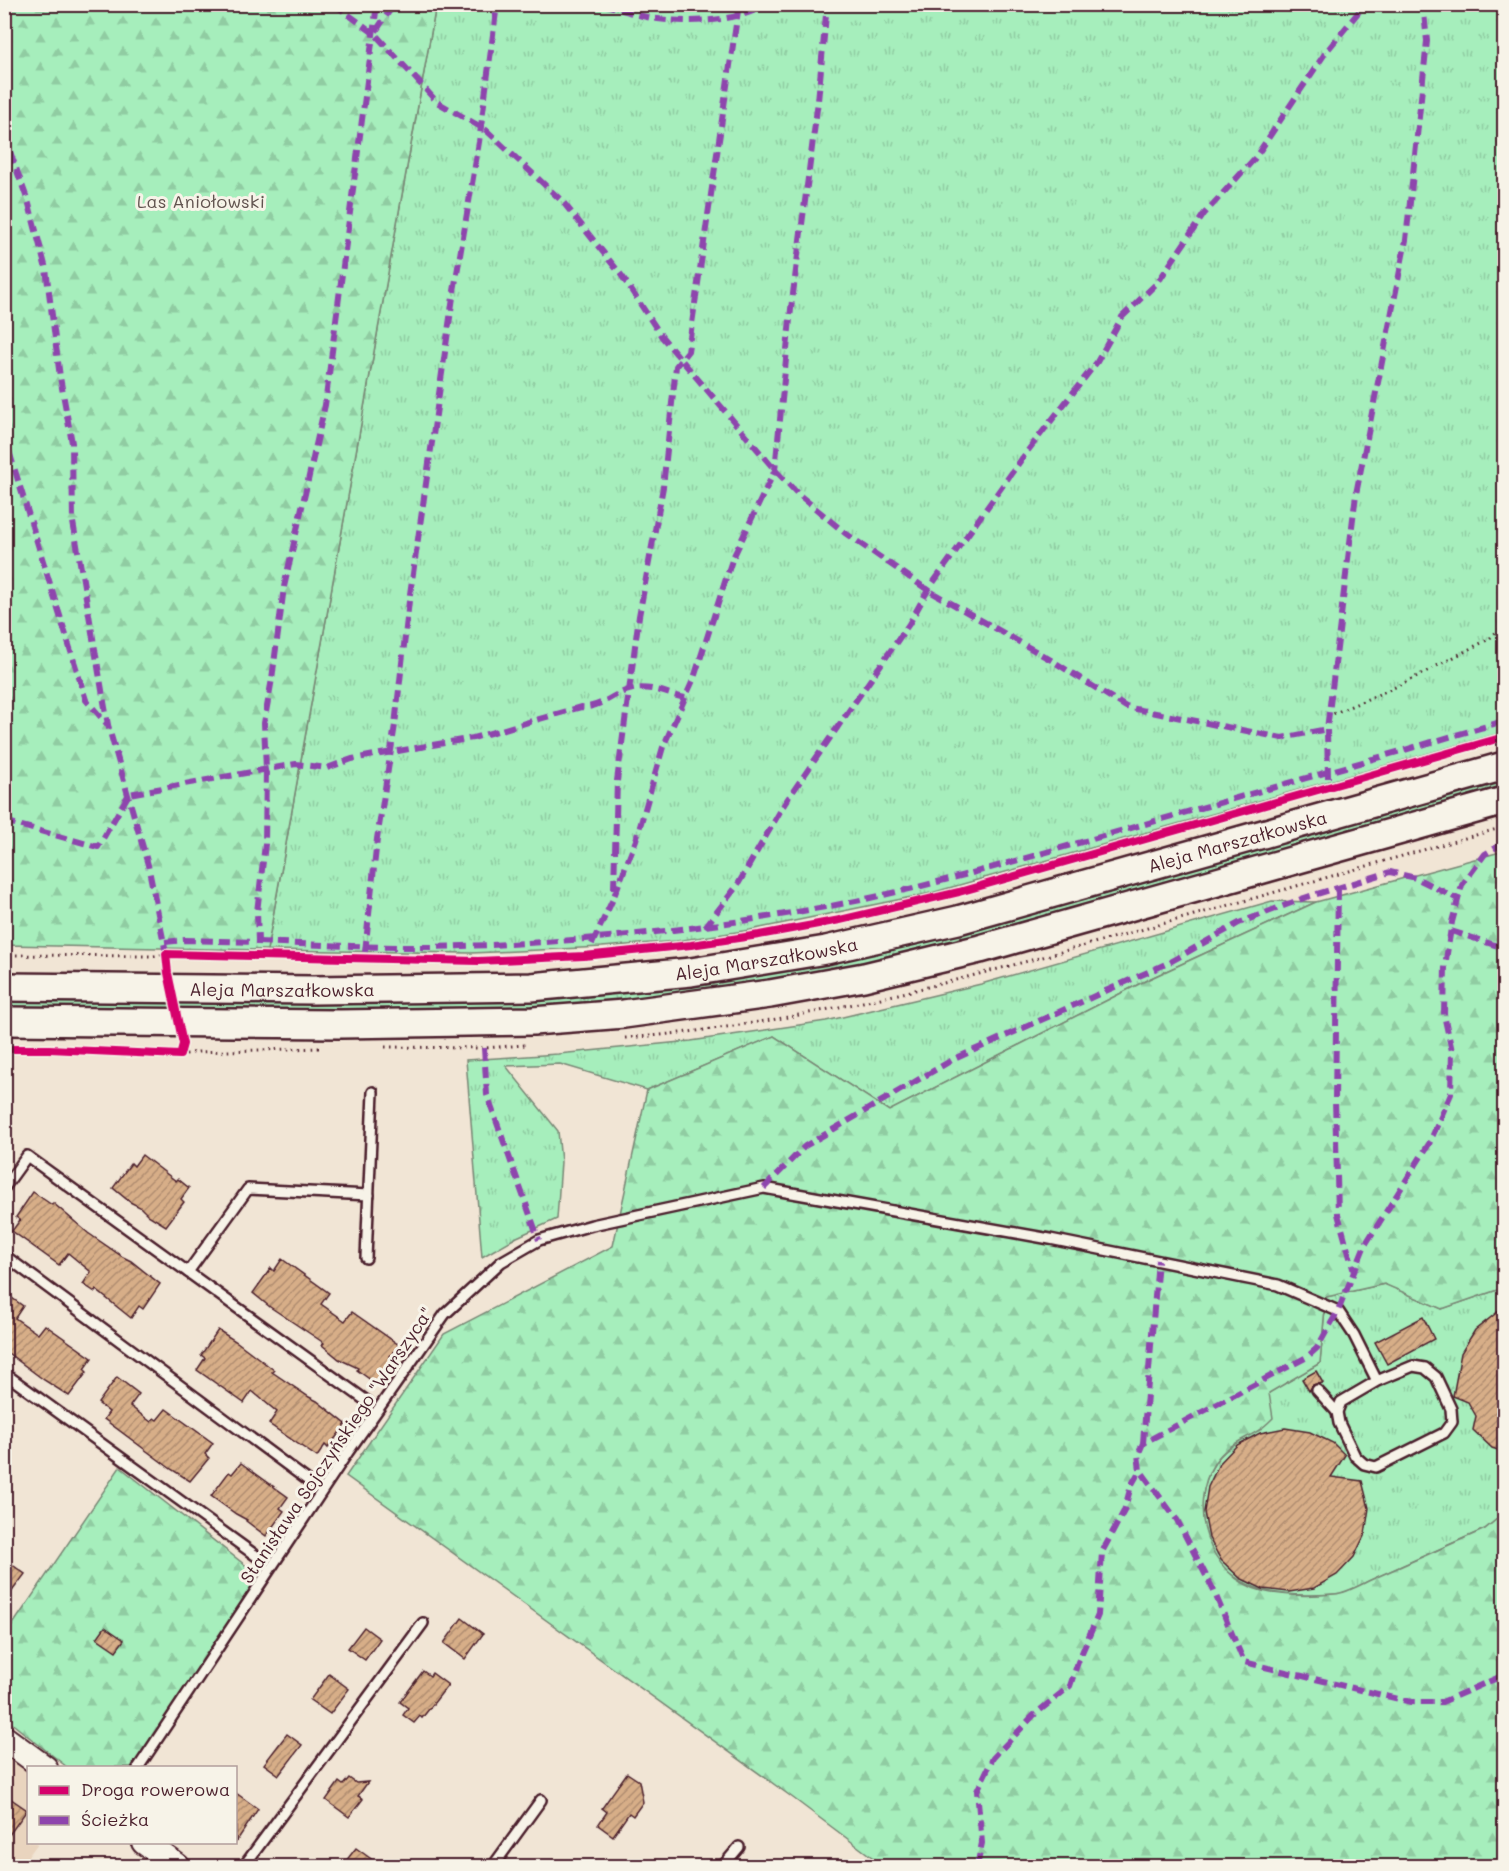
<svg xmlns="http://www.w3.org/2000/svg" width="1509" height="1871" viewBox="0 0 1509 1871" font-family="Mali,sans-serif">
<defs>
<pattern id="grass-tufts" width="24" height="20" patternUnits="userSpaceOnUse" patternTransform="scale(1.5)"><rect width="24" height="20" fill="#a6eebc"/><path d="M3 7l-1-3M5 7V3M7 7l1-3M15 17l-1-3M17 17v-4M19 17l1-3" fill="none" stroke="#90cca2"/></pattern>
<pattern id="forest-firs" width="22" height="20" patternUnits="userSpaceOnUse" patternTransform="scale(1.5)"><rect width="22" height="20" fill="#a6eebc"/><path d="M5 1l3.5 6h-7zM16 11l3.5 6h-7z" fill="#90cca2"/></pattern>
<pattern id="building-hatch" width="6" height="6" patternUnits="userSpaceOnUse" patternTransform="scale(1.5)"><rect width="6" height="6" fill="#d7ae88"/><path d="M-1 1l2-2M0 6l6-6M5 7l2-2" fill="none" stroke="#b08d6f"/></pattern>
</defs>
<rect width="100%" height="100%" fill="#f1e5d5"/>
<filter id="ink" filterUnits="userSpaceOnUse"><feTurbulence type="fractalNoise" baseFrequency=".0167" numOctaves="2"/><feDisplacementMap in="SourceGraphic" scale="12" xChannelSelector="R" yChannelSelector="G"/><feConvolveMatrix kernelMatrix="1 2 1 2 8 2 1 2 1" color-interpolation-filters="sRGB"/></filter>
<g filter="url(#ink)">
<path fill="#e9d4be" d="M4,1738L28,1768V1842L38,1843L21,1866H5Z"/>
<g fill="url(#grass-tufts)" stroke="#788674" stroke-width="1.5">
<path d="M436,5H1504V732L931,893L750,930L676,941L602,947L471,953L267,950Z"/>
<path d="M1504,776V791L1016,930L783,983L532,1013H5L4,999L695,981Z"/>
<path d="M1272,901L1316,902L1149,979L889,1111L774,1036L647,1090L560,1064L506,1066L558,1131L561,1162L557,1219L517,1237L482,1257L466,1060L558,1054L691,1041L826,1021L981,984Z"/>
<path d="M1385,1284L1442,1309L1497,1290L1504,1292V1513L1485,1529C1448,1545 1410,1562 1373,1579C1361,1584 1347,1594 1335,1594C1304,1596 1268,1597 1241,1581C1201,1559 1190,1498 1216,1461C1227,1446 1244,1438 1260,1430L1268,1393L1320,1363L1326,1297Z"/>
</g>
<g fill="url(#forest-firs)" stroke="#788674" stroke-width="1.5">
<path d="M5,4L436,5L267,950L5,945Z"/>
<path d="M1504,851V1292L1497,1290L1442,1309L1384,1284L1326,1297L1320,1363L1269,1393L1273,1418C1269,1422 1264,1427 1259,1430C1244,1440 1226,1445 1215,1462C1186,1507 1208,1577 1262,1591C1284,1596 1313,1596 1335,1594C1348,1593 1365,1582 1377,1577C1413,1561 1449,1545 1485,1529L1504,1513V1866H884L789,1795L346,1476L444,1334L613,1246L647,1090L774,1036L889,1111L1149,979L1316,902Z"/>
<path d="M120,1467L259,1576L133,1767H67L5,1718V1636Z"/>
</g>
<g fill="url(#building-hatch)" stroke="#4a1f2b" stroke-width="1.5">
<path d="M142,1155L176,1181L178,1179L189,1188L181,1199L184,1202L166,1226L148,1215L140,1207L130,1202L113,1188L131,1163L134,1166Z"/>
<path d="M33,1192L52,1205L53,1203L88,1233L123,1257L131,1261L160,1284L143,1309L139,1306L131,1318L96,1290L95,1292L83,1284L91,1272L68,1253L59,1265L12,1231L20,1220L16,1217Z"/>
<path d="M282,1259L329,1293L321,1304L345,1321L352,1312L399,1345L390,1356L394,1359L375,1383L357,1370L358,1368L339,1359L322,1345L324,1343L270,1307L253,1293L271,1268L274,1271Z"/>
<path d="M12,1298L23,1306L15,1318L38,1334L45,1325L92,1358L84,1369L87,1372L69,1396L44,1380L4,1350V1308Z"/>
<path d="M1504,1307V1452L1492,1448L1473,1430L1476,1416L1468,1402L1453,1396L1461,1353L1475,1330Z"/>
<path d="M1423,1317L1434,1339L1387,1364L1375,1342Z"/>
<path d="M218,1330L237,1342L274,1370L272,1372L309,1397L317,1401L346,1424L328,1448L325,1445L317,1457L269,1424L277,1412L252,1391L244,1403L197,1370L205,1358L201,1355Z"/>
<path d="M1316,1371L1323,1383L1313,1385L1309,1391L1302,1379Z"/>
<path d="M117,1377L139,1394L130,1406L151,1422L154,1418L157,1420L166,1409L213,1443L205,1454L209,1458L190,1481L171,1469L104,1419L109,1412L98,1403Z"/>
<path d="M1285,1428L1310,1432L1333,1443L1345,1455L1331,1477L1362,1481L1369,1508L1365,1534L1354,1557L1337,1575L1314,1588L1289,1592L1263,1589L1240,1578L1221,1560L1209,1538L1204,1512L1208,1487L1219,1464L1237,1445L1260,1433Z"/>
<path d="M241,1463L288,1497L280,1508L284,1511L266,1536L246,1521L247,1520L236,1514L211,1496L229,1472L232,1474Z"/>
<path d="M4,1559L25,1574L4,1602Z"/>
<path d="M462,1618L483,1634L465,1659L444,1643Z"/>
<path d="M105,1627L124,1640L116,1651L97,1638Z"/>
<path d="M364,1627L380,1639L365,1660L348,1648Z"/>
<path d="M423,1671L430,1676L432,1673L448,1685L422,1718L420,1716L414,1723L403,1715L408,1708L400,1702Z"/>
<path d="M329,1674L349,1689L330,1714L310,1700Z"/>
<path d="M287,1734L302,1745L279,1775L264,1764Z"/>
<path d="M627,1773L639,1781L643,1802L633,1816L629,1813L613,1836L598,1825L607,1812L602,1808Z"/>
<path d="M349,1778L356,1783L368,1782L358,1796L363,1799L349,1817L326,1800L339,1782L343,1785Z"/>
<path d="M236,1793L258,1809L236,1842Z"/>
<path d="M4,1794L27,1810L4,1842Z"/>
<path d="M356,1848L381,1866H342Z"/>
</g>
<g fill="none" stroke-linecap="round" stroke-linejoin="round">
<defs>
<g id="service">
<path d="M4,1188L27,1156L368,1402"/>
<path d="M4,1255L310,1482"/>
<path d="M366,1258L373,1092"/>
<path d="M188,1272L248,1189L369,1195"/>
<path d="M4,1373L262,1560"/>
<path d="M1317,1390L1337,1412"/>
<path d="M138,1768L348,1452L445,1314L501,1262L539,1240L592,1225L764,1188L1050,1239L1278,1285L1338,1311L1354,1335L1377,1381L1341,1402L1337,1412L1339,1423L1355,1456L1364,1464L1376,1467L1444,1433L1452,1422L1451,1409L1436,1377L1425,1368L1413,1366L1377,1381"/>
<path d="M244,1866L423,1623"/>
<path d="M493,1866L541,1800"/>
<path d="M723,1866L739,1847"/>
</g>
<g id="tertiary">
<path d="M4,1738L45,1768"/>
<path d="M144,1842L177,1866"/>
</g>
<g id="secondary">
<path id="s1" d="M4,987L313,990L531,987L691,972L826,950L958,920L1504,766"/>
<path d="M4,1021L340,1024L533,1021L624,1014L770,994L864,977L980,949L1504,801"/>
</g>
</defs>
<use href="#service" stroke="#4a1f2b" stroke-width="14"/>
<use href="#tertiary" stroke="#4a1f2b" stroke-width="28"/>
<use href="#secondary" stroke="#4a1f2b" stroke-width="32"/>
<g stroke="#4a1f2b" stroke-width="3" stroke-dasharray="1.5 4.5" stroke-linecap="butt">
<path d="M1328,716L1400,685L1489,639L1504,625"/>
<path d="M4,955L154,956L166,954"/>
<path d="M625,1038C780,1027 931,988 1079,947C1221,908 1363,867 1504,827"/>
<path d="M385,1047L484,1048L525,1045"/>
<path d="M180,1055L198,1052L319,1048"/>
</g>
<use href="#service" stroke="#f7f3e8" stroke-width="9"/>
<use href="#tertiary" stroke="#f7f3e8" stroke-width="24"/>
<use href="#secondary" stroke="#f7f3e8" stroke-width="27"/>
<g stroke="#8e44ad" stroke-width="6" stroke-dasharray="12 6" stroke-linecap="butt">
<path d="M334,4L375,34L437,102L486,130L563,202L622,276L662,337L775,470L797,493L845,533L928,590L1051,660L1126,707L1282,738L1327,729"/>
<path d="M603,4C621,9 640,17 658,19C690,23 739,22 767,4"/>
<path d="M376,31L394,4"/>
<path d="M4,135L29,204L46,269L60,377L72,443L73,522L108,725L148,865L167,958"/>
<path d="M4,435L86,700L107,724"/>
<path d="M1328,778L1327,729L1356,494L1406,240L1427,41L1423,4"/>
<path d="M4,821L98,847L129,794L296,764L327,768L352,759L473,738L581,707C599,709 612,694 629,690C648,684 667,694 685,698"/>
<path d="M1504,843L1485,854L1462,885L1452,922L1445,966L1444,1015L1452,1051L1451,1094L1429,1144L1365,1245L1338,1311L1317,1348L1307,1357L1143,1443L1138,1455L1140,1470L1177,1520L1213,1589L1244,1662L1411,1702H1442L1504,1675"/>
<path d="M1338,888L1335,1099L1338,1214L1354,1272"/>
<path d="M614,889L617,781L639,616L663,487L676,366L688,351L739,4"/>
<path d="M705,927L737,886L785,803L909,624L928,590L1026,453L1097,362L1122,317L1158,282L1204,214L1255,158L1326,52L1365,4"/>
<path d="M1451,931L1504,948"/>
<path d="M165,942L185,940L258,942L257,912L265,844L266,769L264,723L272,679L284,587L325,405L377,4"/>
<path d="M258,942C326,945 395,949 463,946C585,942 706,929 825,907C924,889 1021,859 1117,832C1246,795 1375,759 1504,721"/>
<path d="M592,944L613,899L636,840L663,747L694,678L732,560L775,470L791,309L818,101L827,4"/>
<path d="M365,952L377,839L395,725L409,601L453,297L479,142L497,4"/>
<path d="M484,1048L487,1095L539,1240"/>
<path d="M764,1188L805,1146L952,1060L1168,963L1239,923L1304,898L1390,872L1416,878L1458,899"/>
<path d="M1143,1443L1158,1260"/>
<path d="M977,1866L982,1843L977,1791L993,1758L1034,1715L1070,1686L1078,1662L1098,1615L1102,1552L1124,1511L1131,1486L1140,1470"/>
</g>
<defs>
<path id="cycleway" d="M4,1049H49L180,1055L183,1044L168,973L166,954L478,961L584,956L691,945L759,935L840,920L959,892L1504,737"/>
</defs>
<use href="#cycleway" stroke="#f7f3e8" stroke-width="11"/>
<use href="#cycleway" stroke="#d6006c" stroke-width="8"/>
</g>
</g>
<g text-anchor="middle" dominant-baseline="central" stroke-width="6" stroke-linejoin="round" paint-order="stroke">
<g font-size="18" fill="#61534f" stroke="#f7f3e8">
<text x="201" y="201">Las Aniołowski</text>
</g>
<g font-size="18" fill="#4a1f2b" stroke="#f7f3e8">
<text stroke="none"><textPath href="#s1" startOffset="1250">Aleja Marszałkowska</textPath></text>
<text stroke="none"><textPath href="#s1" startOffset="764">Aleja Marszałkowska</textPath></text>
<text stroke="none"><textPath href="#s1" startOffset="278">Aleja Marszałkowska</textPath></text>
<text transform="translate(336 1445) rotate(-56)">Stanisława Sojczyńskiego "Warszyca"</text>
</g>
</g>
<rect width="1509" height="1871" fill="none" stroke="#f7f3e8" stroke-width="24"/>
<rect x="12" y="12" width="1485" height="1847" fill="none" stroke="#4a1f2b" stroke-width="2" filter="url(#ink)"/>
<rect x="27" y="1766" width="210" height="78" fill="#f7f3e8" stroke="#b29e9c" stroke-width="1.5"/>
<rect x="39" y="1786" width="30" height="9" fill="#d6006c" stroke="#b29e9c" stroke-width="1.5"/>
<text x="81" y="1796" font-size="18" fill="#4a1f2b">Droga rowerowa</text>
<rect x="39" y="1816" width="30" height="9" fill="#8e44ad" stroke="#b29e9c" stroke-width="1.5"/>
<text x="81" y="1826" font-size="18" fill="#4a1f2b">Ścieżka</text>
</svg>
